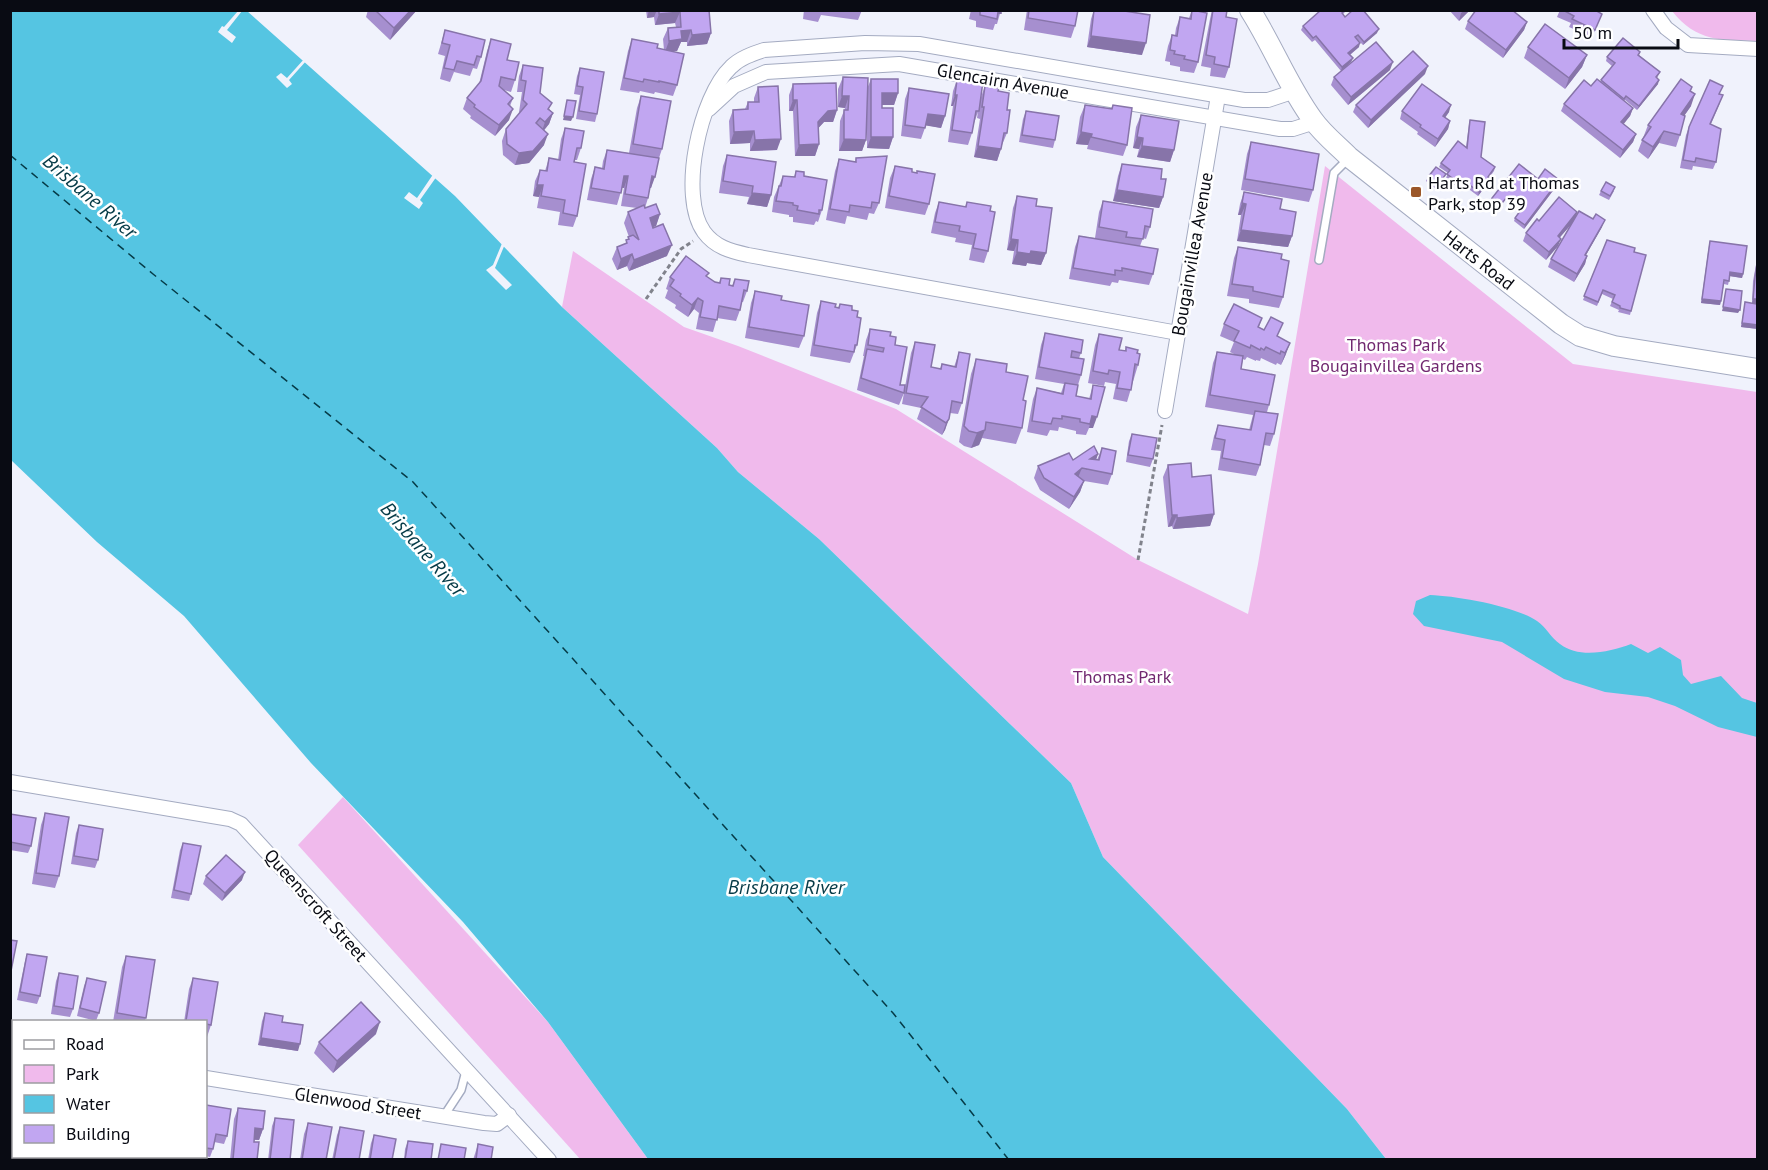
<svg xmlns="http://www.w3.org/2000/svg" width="1768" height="1170" viewBox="0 0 1768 1170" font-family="'PT Sans',sans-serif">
<rect width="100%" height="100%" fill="#f0f2fc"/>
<g fill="#f0baec">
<path d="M1672,11H1757V41C1720,40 1697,42 1672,11Z"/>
<path d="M1325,166L1573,364L1757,392V1159H1386L1347,1109L1103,857L1071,783L819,539L738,472L717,448L562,307L573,251L684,327L738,346L896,409L1138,560L1248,614L1258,564Z"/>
<path d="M343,797L548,1022L648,1159H580L298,845Z"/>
</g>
<g fill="#55c5e2">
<path d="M10,11H247L455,196L562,307L717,448L738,472L819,539L1071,783L1103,857L1347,1109L1386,1159H648L548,1022L463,922L311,763L184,616L97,542L11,460Z"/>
<path d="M1430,595C1457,596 1515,606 1537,621C1546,627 1551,638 1560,644C1579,659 1610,652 1631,644L1648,653L1660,647L1681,660L1683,675L1691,684L1721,676L1742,698L1757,703V737L1718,727L1675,706L1648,697L1605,692L1564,679L1502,642L1424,626L1413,614L1416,601Z"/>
</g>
<g fill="#f0f2fc">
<path d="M238,11H242L227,30L236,37L232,43L218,32L222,26L224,27Z"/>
<path d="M305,58L307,60L289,80L292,84L287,88L276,77L281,73L287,78Z"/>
<path d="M434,173L437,176L420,200L423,203L419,209L404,198L409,192L417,198Z"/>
<path d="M503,241L505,244L495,268L512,285L506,290L486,270L493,265Z"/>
</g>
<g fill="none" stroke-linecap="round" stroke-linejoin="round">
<path stroke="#063b47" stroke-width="1.5" stroke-dasharray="8 6" stroke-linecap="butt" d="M10,155L153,274L413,482L893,1013L1009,1160"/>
<defs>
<g id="lane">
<path d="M1319,260L1334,173L1348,159"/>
<path d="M444,1116L461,1090L466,1071"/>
</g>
<g id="street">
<path d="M1653,10L1666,28L1688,45L1758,49"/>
<path d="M709,109L734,86L766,72L899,64L1280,129H1293L1315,122"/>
<path d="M1178,333L748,255C730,251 715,247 704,232C678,196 700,96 731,67C740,58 752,54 764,50L865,43L919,44L1244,100H1268L1295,91"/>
<path d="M1165,411L1218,96"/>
<path d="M10,782L230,819L241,824L549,1160"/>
<path d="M10,1047H14"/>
<path d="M206,1078L484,1123L497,1124L509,1115"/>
</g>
<path id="secondary" d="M1250,10C1273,46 1288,86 1313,120C1323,134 1337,145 1349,157L1561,324L1580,336L1614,346L1758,369"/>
</defs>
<use href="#lane" stroke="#a4abc1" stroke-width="10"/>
<use href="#street" stroke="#a4abc1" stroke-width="16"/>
<use href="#secondary" stroke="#a4abc1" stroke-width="22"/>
<g stroke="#81838c" stroke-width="3" stroke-dasharray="4.5 3" stroke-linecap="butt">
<path d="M646,299L681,249L693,241"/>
<path d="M1138,560L1162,425"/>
</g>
<use href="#lane" stroke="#fff" stroke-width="7"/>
<use href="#street" stroke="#fff" stroke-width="14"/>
<use href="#secondary" stroke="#fff" stroke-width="20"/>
</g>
<g fill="#a68fcf">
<path d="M368,10H417L390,40L366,17Z"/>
<path d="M646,10H709L711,33L707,44L687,46V42H681L677,51H673L677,85L673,96L655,92L654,94L640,91L639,93L620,90L628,51L632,39L657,48L664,50L663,39L668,28L676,27L675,23L655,25L654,17L647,18Z"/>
<path d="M804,10H862L858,20L821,15L818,22L803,19Z"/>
<path d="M971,10H1001L997,24H995L993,30L976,27V21L969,19Z"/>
<path d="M1027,10H1078L1075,26L1071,38L1024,30Z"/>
<path d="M1094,10H1118L1142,55L1087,47L1091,19Z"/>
<path d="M1192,10L1198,62L1194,73L1180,71V67L1170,65V62L1165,61L1168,46L1172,35H1175L1176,28L1180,17L1189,18Z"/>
<path d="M1212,10H1227L1226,17L1229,67L1225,78L1210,76L1211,68L1201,66L1210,19Z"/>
<path d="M1347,10L1343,14L1345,17L1377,33L1363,45L1357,39L1359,47L1350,55L1353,58L1351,62L1341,71L1315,40L1312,42L1301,30L1303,26Z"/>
<path d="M1449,10H1470L1459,21Z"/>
<path d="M1560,10H1595L1602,14L1592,37L1569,27L1571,23L1557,17Z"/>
<path d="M1513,11L1527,22L1524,30L1503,58L1465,29L1468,21Z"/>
<path d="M445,30L481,57L477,69L473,68L470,76L454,72L450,82L440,79L445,56L438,54Z"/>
<path d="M491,39L507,60L515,80L511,92L504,90L513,98L510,106L509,120L495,136L470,118L471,116L463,109L467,98L479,84L487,51Z"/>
<path d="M1528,47L1587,55L1582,67L1565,89L1524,58Z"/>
<path d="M1640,52L1639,55L1660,72L1657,78L1658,84L1637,110L1625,100L1624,101L1633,108L1630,116L1623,124L1636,134L1633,142L1620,158L1561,111L1564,104L1591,86L1600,82L1612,66L1606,61L1607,57Z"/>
<path d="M523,65L550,110L553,113L549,124L544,130V145L529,163L515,165L503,155L502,141L506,129L520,113L519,112L522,92H517L519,76Z"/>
<path d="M580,68L597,114L595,122L576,119L580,95L574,94L577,76Z"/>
<path d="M1390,70L1348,105L1331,85L1334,77Z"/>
<path d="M1425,74L1368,128L1353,112L1356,105Z"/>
<path d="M843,77L867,89L871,79L898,93L894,105H882V108L893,137L889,149L867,148V107L866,140L862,151H839L840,121L845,108L838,107V89Z"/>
<path d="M957,80L981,97L985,86L998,91L1007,110V133L1002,145L997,161L974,157L980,119L977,118L978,112L974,123L972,133L968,145L948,142L953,106H951L953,91Z"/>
<path d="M793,84L837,110L833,122H824L818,128L819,144L815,156H795L793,111H789V95Z"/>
<path d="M758,87L777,150L750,151V143L730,144L729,121L733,110L745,109L748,102H754V98Z"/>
<path d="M1692,87L1691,91V106L1684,116L1680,135L1676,147L1659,143L1648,159L1638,151L1648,125Z"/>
<path d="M909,88L945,116L941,128L926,125L921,139L901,136L905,99Z"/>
<path d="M1720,94V103L1711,124L1716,162L1713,169L1693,166L1692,170L1680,168L1686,135L1689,127Z"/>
<path d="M641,96L662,149L659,158L651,188H650L648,198L645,208L660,214L656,226L653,227L667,256L629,271L627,266L617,270L612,259L617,247L625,244L629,237L624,223L628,212L637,208L621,206L624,188H622L617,205L587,200L591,179L595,167L602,168L603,161L607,150L629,153L637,108Z"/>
<path d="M1085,105L1111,109L1113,105L1127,145L1123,156L1087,149L1088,145L1076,144L1080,117Z"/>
<path d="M1026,111L1055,140L1053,148L1019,142L1023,119Z"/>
<path d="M1402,111L1449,112L1445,118L1450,121L1448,129L1435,147L1417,134L1418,132L1400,119Z"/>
<path d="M1141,115L1174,150L1170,162L1137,157L1139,149L1133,148L1136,127Z"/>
<path d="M1470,120L1481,157L1495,167L1494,171L1489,178L1490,179L1488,183L1478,196L1462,184L1459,188L1446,178L1448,173L1439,167L1441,163L1466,147L1469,124Z"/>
<path d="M565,128L581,148L577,160H575L574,162L577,216L573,227L558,225L560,212L537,208L539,197L533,196L535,181L540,170L545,171L549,158L558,160L561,139Z"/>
<path d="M1251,142L1313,190L1309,202L1241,190L1247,154Z"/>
<path d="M727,155L771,195L767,207L747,204L749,197L719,193L723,166Z"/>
<path d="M856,158L879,203L874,214L869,213L867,220L847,216L845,224L826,220L835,171L839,159L855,162Z"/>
<path d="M1122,164L1161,179L1163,197L1159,208L1113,201L1118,176Z"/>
<path d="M895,166L912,172L929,204L925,215L885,208L890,178Z"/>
<path d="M796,171L804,176L822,210L818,222L816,221L814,225L793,222V217H789V215L772,212L774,197L783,176L794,177Z"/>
<path d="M1428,177L1444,178L1436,189L1426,181Z"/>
<path d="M1538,179L1558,184L1524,229L1514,221L1515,218L1521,210L1506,199L1499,208L1491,202L1492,198Z"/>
<path d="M1601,191H1614L1609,200L1599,195Z"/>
<path d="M1244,192L1280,209L1292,236L1288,247L1237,241L1241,215H1238L1240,204Z"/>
<path d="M1017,196L1036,206L1046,253L1041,265L1027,263L1026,266L1012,264L1014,251L1007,250L1013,208Z"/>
<path d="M1103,201L1150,227L1146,239L1143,238L1140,246L1153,274L1149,285L1119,280L1118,283L1112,282L1110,286L1069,279L1075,247L1079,236L1095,238L1099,212Z"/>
<path d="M939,202L965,207L967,202L990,211L988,251L984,263L969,260L972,245L955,242L956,238L931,233L935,213Z"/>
<path d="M1577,212L1575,219L1602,227L1586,255L1587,256L1585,264L1574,282L1548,267L1551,259L1574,221L1560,237L1558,246L1546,260L1523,241L1526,233L1539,221Z"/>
<path d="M1607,240L1634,252L1631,311L1630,315L1618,312L1619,310L1610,306L1613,299L1602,294L1597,306L1583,300Z"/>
<path d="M1710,241L1743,274L1742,278L1730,276L1728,285L1724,284L1720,305L1701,303L1709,245Z"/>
<path d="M1238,247L1281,259L1283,297L1279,308L1249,303V299L1227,296L1234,258Z"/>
<path d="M1758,254V329L1741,327L1745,302L1756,304V303H1752L1753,281Z"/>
<path d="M670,277H707L715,282L719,283L721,278L729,285L732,286L735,279L747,291L743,302H741L740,310L736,321L717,318L713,332L696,329L699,313L694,309L688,317L675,308L676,305L665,298L668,290L666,289Z"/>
<path d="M755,291L781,300L804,336L799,348L745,338L751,303Z"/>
<path d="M821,301L838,308L840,304L852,310L857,317V345L850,363L810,356L817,313Z"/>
<path d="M1262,318L1259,327L1278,337L1286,354L1281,365L1277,363L1276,365L1261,358L1260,361L1256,360V361L1247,357L1245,360L1243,359L1241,369L1269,405L1267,412L1274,434L1270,446L1264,445L1260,465L1256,476L1218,470L1221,451L1211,450L1214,436L1218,425L1249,430L1253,415L1205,407L1213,363L1217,352L1234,354L1230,352L1234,342L1220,336L1224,324Z"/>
<path d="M870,329L890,336L895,345L900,385L904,393L899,405L857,390L864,356H863L866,340Z"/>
<path d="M1045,333L1081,353L1079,358L1081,375L1078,385L1076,396L1089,399L1093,385V428H1089L1086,435L1076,434V431L1059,427L1058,431L1050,430L1047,436L1027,432L1033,399L1037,388L1061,393L1064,384L1035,379L1041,345Z"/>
<path d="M1099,334L1119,350L1125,351L1126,347L1137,353L1138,365L1127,402L1113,399L1116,384L1105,382L1104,386L1088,383L1095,345Z"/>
<path d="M915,342L931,367L940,369L942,364L954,367L959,352L962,403L958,414L950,413L945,430L942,435L917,419L921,408L902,404L911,353Z"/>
<path d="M976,359L1006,372L1023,400L1022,428L1016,444L982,438L979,445L971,448L964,446L959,442L971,374Z"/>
<path d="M1132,434L1153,459L1150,467L1126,462L1129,441Z"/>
<path d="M1102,448L1112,474L1108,485L1084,481L1080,492L1069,509L1040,490L1034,478L1038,466L1073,460L1098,454L1096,460H1097Z"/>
<path d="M1168,465L1192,477L1214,514L1210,526L1173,529L1172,526L1168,527L1163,477Z"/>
<path d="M45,813L59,876L55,888L32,884L41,825Z"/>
<path d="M10,814L31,846L28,853L10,850Z"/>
<path d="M79,825L98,860L95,868L71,864L76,833Z"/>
<path d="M183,843L191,894L189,901L171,898L180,850Z"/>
<path d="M206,876L242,880L222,901L203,884Z"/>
<path d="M27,954L40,996L37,1004L17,1000L25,961Z"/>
<path d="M126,956L146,1018L144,1022H113L122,967Z"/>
<path d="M59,973L73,1009L70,1017L51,1014L56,981Z"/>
<path d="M87,978L99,1013L96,1021L77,1016L84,986Z"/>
<path d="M193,978L211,1025L207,1037L206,1036V1022H184L189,989Z"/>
<path d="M265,1013L282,1022L298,1051L258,1045L262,1021Z"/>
<path d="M376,1034L333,1073L314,1053L319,1042Z"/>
<path d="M206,1107L227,1136L224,1144L214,1142L213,1149L210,1157L206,1156Z"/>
<path d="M238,1108L263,1129L259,1140H254L257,1160H230L234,1119Z"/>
<path d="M275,1118L290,1160H268L272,1126Z"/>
<path d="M308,1123L326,1160H300L304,1134Z"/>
<path d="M340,1127L359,1160H332L337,1135Z"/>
<path d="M374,1135L392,1160H368L371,1143Z"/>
<path d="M408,1141L431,1160H404L405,1149Z"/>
<path d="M478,1144L491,1160H473Z"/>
</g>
<g fill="#8774a9">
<path d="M411,10H417L390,40L394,28Z"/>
<path d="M649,10H657L654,17L647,18Z"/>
<path d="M1465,10H1470L1459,21L1461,13Z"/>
<path d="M680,12L675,23L655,25L659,14Z"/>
<path d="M1527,22L1524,30L1503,58L1506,50Z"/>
<path d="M1379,29L1377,33L1363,45L1364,42Z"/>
<path d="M691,30L687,42H681L677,51L665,52L669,41L681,31Z"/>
<path d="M711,33L707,44L687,46L692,35Z"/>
<path d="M1091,36L1146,43L1142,55L1087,47Z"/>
<path d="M1360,43L1359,47L1347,57L1348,53Z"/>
<path d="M1587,55L1582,67L1565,89L1569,78Z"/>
<path d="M1353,58L1351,62L1341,71L1342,67Z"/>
<path d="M1393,62L1390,70L1348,105L1351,97Z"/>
<path d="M1428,66L1425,74L1368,128L1371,120Z"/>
<path d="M1659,80L1658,84L1637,110L1639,106Z"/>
<path d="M882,93H898L894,105H878Z"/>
<path d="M1695,94L1691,106L1677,126L1681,114Z"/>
<path d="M955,95H957L953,106H951Z"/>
<path d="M842,96H849L845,108L838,107Z"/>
<path d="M793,100H797L793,111H789Z"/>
<path d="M1451,105L1449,112L1440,124L1443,116Z"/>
<path d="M1633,108L1630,116L1619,130L1621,122Z"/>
<path d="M513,109L509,120L495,136L499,125Z"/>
<path d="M837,110L833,122H824L814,133L818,122L828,111Z"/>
<path d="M553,113L549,124L541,134L545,122Z"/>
<path d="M928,114L945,116L941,128L923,125Z"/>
<path d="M564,116L573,117L571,121L563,120Z"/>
<path d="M1450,121L1448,129L1435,147L1438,139Z"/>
<path d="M754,131L750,143L730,144L734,132Z"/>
<path d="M1664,131L1659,143L1648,159L1653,147Z"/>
<path d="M1081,132L1092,134L1088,145L1076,144Z"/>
<path d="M548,134L544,145L529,163L515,165L519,153Z"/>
<path d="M1636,134L1633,142L1620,158L1623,150Z"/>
<path d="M871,137H893L889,149L867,148Z"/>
<path d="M1137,137L1143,138L1139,149L1133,148Z"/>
<path d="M781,139L777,150L750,151L755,140Z"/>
<path d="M844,139L866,140L862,151H839Z"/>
<path d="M819,144L815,156H795L799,145Z"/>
<path d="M978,146L1001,149L997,161L974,157Z"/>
<path d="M1142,146L1174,150L1170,162L1137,157Z"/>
<path d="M624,176H628L624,188L620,187Z"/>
<path d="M652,176L655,177L651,188H648Z"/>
<path d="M1490,179L1488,183L1478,196L1479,192Z"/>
<path d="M1559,180L1558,184L1524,229L1525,225Z"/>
<path d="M537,185H543L539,197L533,196Z"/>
<path d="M1117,190L1163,197L1159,208L1113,201Z"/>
<path d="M752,193L771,195L767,207L747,204Z"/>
<path d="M1242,203L1246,204L1241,215H1238Z"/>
<path d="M1577,212L1575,220L1555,243L1558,236Z"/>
<path d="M660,214L656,226L645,230L650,218Z"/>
<path d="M1605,220L1602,227L1582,262L1585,255Z"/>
<path d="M1241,230L1292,236L1288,247L1237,241Z"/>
<path d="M1011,239L1018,240L1014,251L1007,250Z"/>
<path d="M1561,239L1558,246L1546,260L1549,252Z"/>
<path d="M672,245L667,256L629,271L634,260Z"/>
<path d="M1031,251L1046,253L1041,265L1027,263L1026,266L1012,264L1017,252Z"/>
<path d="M632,254L627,266L617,270L621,259Z"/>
<path d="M1587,256L1585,264L1574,282L1577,274Z"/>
<path d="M1730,272L1743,274L1742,278L1729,276Z"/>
<path d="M698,298L694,309L688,317L692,305Z"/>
<path d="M1702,299L1721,301L1720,305L1701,303Z"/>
<path d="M1753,299H1757L1756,303H1752Z"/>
<path d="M1723,307L1740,310L1738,313L1722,311Z"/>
<path d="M1742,323L1758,325V329L1741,327Z"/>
<path d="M1290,343L1286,354L1281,365L1285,353Z"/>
<path d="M1092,416L1097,417L1093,428H1089Z"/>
<path d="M949,419L945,430L942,435L946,423Z"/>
<path d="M985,430L979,445L971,448L977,433Z"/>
<path d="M1098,454L1094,465L1086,470L1090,459Z"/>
<path d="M1082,468L1077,480L1075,474Z"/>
<path d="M1084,481L1080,492L1069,509L1074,497Z"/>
<path d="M1214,514L1210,526L1173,529L1177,518Z"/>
<path d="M1172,515H1177L1172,526L1168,527Z"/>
<path d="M245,872L242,880L222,901L225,893Z"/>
<path d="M380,1022L376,1034L333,1073L337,1061Z"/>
<path d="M261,1038L300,1044L298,1051L258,1045Z"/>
<path d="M255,1128L263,1129L259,1140L251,1139Z"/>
</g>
<g fill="#c1a6f1" stroke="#8774a9" stroke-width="1.5">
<path d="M375,10H411L394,28Z"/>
<path d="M659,10H709L711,33L692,35L691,30L681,31L682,39L669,41L668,28L681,27L680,12L659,14Z"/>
<path d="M980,10H1001V13L998,12L997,19L980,15Z"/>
<path d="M1029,10H1078L1075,26L1028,18Z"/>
<path d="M1094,10H1118L1150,15L1146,43L1091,36Z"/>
<path d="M1192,10L1207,13L1198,62L1184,59L1185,56L1174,54L1175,51L1170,50L1172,35L1177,36L1180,17L1191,19Z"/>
<path d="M1213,10H1227L1226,17L1237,19L1229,67L1214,64L1215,57L1206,55Z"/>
<path d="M1321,10H1344L1342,13L1345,17L1353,10H1363L1379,29L1364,42L1358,35L1355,37L1360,43L1348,53L1353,58L1342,67L1316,36L1313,38L1303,26Z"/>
<path d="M1476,10H1512L1527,22L1506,50L1468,21Z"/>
<path d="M1563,10H1595L1602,14L1595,30L1572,19L1574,16Z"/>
<path d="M1545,24L1587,55L1569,78L1528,47Z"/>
<path d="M445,30L485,40L481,57L477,56L474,65L457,61L454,70L444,68L450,45L442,43Z"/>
<path d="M1623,38L1640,52L1638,55L1660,72L1656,77L1659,80L1639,106L1626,96L1624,99L1601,80L1615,63L1607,57Z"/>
<path d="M491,39L511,44L507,60L519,62L515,80L501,77L499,86L513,98L508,104L513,109L499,125L474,107L475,105L467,98L481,81Z"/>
<path d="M632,39L658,44L657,48L684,54L677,85L659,81V82L644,79L643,82L624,78Z"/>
<path d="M1376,42L1393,62L1351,97L1334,77Z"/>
<path d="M1413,51L1428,66L1371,120L1356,105Z"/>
<path d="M523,65L543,68L540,93L552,103L548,109L553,113L545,122L540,118L536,123L548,134L533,151L519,153L507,144L506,129L527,104L523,100L526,81L521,80Z"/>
<path d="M580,68L604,72L597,114L579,111L583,87L577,86Z"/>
<path d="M843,77L868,78L866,140L844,139V110H848L849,96H842Z"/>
<path d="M871,79H898V93H882V108H893V137H871Z"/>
<path d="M1597,79L1633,108L1621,122L1636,134L1623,150L1564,104L1584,80L1591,86Z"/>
<path d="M1681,79L1692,87L1690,91L1695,94L1681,114L1685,116L1680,135L1664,131L1653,147L1642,140L1651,127L1648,125Z"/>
<path d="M957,80L983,81L979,111H976L972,133L952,130L957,95H955Z"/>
<path d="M1710,80L1723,86L1719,94L1723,95L1710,124L1721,129L1716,162L1696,158L1695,162L1683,160L1689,127Z"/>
<path d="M836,83L837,110L828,111L818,122L819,144L799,145L797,100H793V84Z"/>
<path d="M1422,84L1451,105L1443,116L1450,121L1438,139L1420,127L1421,125L1402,111Z"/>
<path d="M778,86L781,139L755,140L754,131L734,132L733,110L748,109V102H759L758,87Z"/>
<path d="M985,86L999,88L998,91L1009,93L1007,110H1010L1007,133H1004L1001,149L978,146L984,107H982Z"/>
<path d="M909,88L949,94L945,116L928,114L925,128L905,125Z"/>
<path d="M641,96L671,101L662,149L633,144Z"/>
<path d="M567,100L576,101L573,117L564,116Z"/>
<path d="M1085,105L1112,109L1113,105L1132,108L1127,145L1091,137L1092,134L1081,132Z"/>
<path d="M1026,111L1059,116L1055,140L1022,135Z"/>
<path d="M1141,115L1179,121L1174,150L1142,146L1143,138L1137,137Z"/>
<path d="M1470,120L1485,122L1481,157L1495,167L1488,177L1490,179L1479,192L1463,180L1460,184L1447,174L1450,170L1441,163L1458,141L1467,148Z"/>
<path d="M565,128L584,131L581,148H577L574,162L586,164L577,216L563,213L565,200L541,196L543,185H537L540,170L547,171L549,158L560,160Z"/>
<path d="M1251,142L1319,154L1313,190L1245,179Z"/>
<path d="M607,150L659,158L655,177L652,176L648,198L625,194L628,176H624L621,193L591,188L595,167L604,169Z"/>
<path d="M727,155L776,162L771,195L752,193L753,186L723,181Z"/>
<path d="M887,156L879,203L872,202L871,208L850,205L849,212L830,209L839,159L856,162V158Z"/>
<path d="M1122,164L1162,169L1161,179H1166L1163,197L1117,190Z"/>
<path d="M1519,164L1538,179L1545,169L1559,180L1525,225L1515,218L1523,207L1508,196L1501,204L1492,198Z"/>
<path d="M895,166L912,169V172L917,173V171L935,174L929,204L889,196Z"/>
<path d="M1436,167L1446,174L1438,185L1428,177Z"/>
<path d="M796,171L804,172V176L827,180L822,210H819V214L797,210L798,206L793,205V203L776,201L779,186H781L783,176L795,177Z"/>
<path d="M1606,182L1615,187L1610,196L1601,191Z"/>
<path d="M1244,192L1282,199L1280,209L1296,212L1292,236L1241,230L1246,204L1242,203Z"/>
<path d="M1017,196L1037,199L1036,206L1052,208L1046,253L1031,251L1030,254L1017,252L1018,240L1011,239Z"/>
<path d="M1559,197L1577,212L1558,236L1561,239L1549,252L1526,233L1537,219L1539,221Z"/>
<path d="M1103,201L1153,209L1150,227L1145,226L1143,239L1126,237L1127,232L1099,227Z"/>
<path d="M939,202L966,207L967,202L991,206L990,211L995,212L988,251L973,248L976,234L959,231L960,226L935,222Z"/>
<path d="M656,204L660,214L650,218L653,228L663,224L672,245L634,260L632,254L621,259L617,247L627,243L626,240L629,239L628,237L633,235L639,240L628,212L644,205L645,208Z"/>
<path d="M1579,211L1593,219L1596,214L1605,220L1585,255L1587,256L1577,274L1551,259Z"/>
<path d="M1079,236L1158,249L1153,274L1122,268V271L1115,270V275L1073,268Z"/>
<path d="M1607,240L1635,248L1634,252L1646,255L1631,311L1620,308V306L1612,302L1615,295L1603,290L1598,302L1584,296Z"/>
<path d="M1710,241L1747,246L1743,274L1730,272L1729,281L1724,280L1721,301L1702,299Z"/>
<path d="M1238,247L1282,254L1281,259L1289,261L1283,297L1253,291V287L1232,284Z"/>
<path d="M686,256L709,273L706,276L715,282L720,283L721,278L730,279L729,285L733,286L735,279L749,281L747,291L744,290L740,310L719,306L717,320L700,317L703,301L698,298L692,305L680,296L681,294L670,286L674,280L670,277Z"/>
<path d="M1758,257V325L1742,323L1745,302L1756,304L1757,299H1753L1755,277Z"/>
<path d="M1726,289L1742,291L1740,310L1723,307Z"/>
<path d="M755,291L782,296L781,300L809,305L804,336L749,327Z"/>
<path d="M821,301L836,304L835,307L839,308L840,304L852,306V310L858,311L857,317L861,318L857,345H855L854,352L814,345Z"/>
<path d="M1234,304L1262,318L1258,327L1264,330L1271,317L1283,323L1277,336L1290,343L1285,353L1281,351L1280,354L1266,347L1264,350L1261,348L1260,350L1251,345L1250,348L1234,341L1239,331L1224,324Z"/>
<path d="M870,329L891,332L890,336L896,337L895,345L907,347L900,385H905L904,393L861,378L867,349L883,352L884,348L868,345Z"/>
<path d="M1045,333L1083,340L1081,353L1072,351L1071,357L1084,359L1081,375L1039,367Z"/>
<path d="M1099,334L1122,338L1119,350L1126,351V347L1138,350L1137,353L1140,354L1138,365L1135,364L1131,390L1117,388L1120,372L1109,370L1108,374L1093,371Z"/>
<path d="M915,342L935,345L931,367L941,369L942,364L956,367L959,352L970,354L962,403L952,401L949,419L946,423L921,407L928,397L906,393Z"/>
<path d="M1217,352L1243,356L1241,369L1275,375L1269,405L1210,395Z"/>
<path d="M976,359L1007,364L1006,372L1028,376L1023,400L1026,401L1022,428L986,422L985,430L977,433L969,431L964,426Z"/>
<path d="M1065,383L1078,385L1076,396L1091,399L1093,385L1105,387L1097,417L1092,416L1090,424L1080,422V419L1062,416V419L1053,418L1051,424L1032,421L1037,388L1063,394Z"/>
<path d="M1255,411L1278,414L1274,434L1266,433L1260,465L1222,458L1225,440L1215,438L1218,425L1251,430Z"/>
<path d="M1132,434L1157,438L1153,459L1128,455Z"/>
<path d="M1094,446L1098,454L1090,459L1099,460L1102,448L1116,451L1112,474L1082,468L1075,474L1084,481L1074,497L1044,478L1038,466L1069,453L1073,460Z"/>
<path d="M1191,463L1192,477L1211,475L1214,514L1177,518V515H1172L1168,465Z"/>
<path d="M45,813L69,817L59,876L36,873Z"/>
<path d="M10,814L36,818L31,846L10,842Z"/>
<path d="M79,825L103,829L98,860L74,856Z"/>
<path d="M183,843L201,846L191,894L174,890Z"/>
<path d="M226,855L245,872L225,893L206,876Z"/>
<path d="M10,940L17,941L10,976Z"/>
<path d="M27,954L47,957L40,996L20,992Z"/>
<path d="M126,956L155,960L146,1018L117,1013Z"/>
<path d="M59,973L78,976L73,1009L54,1006Z"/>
<path d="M87,978L106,982L99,1013L80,1008Z"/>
<path d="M193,978L218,982L211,1025L206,1024V1022L186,1021Z"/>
<path d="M361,1002L380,1022L337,1061L319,1042Z"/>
<path d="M265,1013L283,1016L282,1022L303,1025L300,1044L261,1038Z"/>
<path d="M10,1069L14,1070V1119L11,1133Z"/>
<path d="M206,1105L231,1109L227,1136L216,1134L213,1149L206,1148Z"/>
<path d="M238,1108L265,1111L263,1129L255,1128L254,1142H259L257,1160L233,1159Z"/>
<path d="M275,1118L294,1120L290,1160H270Z"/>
<path d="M308,1123L332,1127L326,1160H302Z"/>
<path d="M340,1127L364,1131L359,1160H334Z"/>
<path d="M374,1135L396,1139L392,1160H370Z"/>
<path d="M408,1141L433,1144L431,1160H405Z"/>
<path d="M441,1144L466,1148L464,1160H438Z"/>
<path d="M478,1144L493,1147L491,1160H476Z"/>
</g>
<rect fill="#9b5729" stroke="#fff" stroke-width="2" x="1410" y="186" width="12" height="12" rx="3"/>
<g text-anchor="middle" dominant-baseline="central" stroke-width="5" stroke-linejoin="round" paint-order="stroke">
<g font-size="18" fill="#090b13" stroke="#fff">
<text transform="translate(1003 81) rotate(10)">Glencairn Avenue</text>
<text transform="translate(1192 254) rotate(-80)">Bougainvillea Avenue</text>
<text transform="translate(1479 260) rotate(38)">Harts Road</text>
<text transform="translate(316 905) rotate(48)">Queenscroft Street</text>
<text transform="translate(358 1103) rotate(9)">Glenwood Street</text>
</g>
<g font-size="18" fill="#090b13" stroke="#fff" text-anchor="start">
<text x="1428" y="182">Harts Rd at Thomas<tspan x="1428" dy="21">Park, stop 39</tspan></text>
</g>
<g font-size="18" fill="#712870" stroke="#fff">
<text x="1396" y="344">Thomas Park<tspan x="1396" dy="21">Bougainvillea Gardens</tspan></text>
<text x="1122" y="676">Thomas Park</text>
</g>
<g font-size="20" font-style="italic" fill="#063b47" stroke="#fff">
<text transform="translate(90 196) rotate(41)">Brisbane River</text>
<text transform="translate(423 549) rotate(49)">Brisbane River</text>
<text x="786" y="887">Brisbane River</text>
</g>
</g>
<rect width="1768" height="1170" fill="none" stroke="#090b13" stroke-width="24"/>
<rect x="12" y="1020" width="195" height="138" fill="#ffffff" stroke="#9d9da1" stroke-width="1.5"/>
<rect x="24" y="1040" width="30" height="9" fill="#ffffff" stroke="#9d9da1" stroke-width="1.5"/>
<text x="66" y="1050" font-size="18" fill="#090b13">Road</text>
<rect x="24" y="1065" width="30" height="18" fill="#f0baec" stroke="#9d9da1" stroke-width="1.5"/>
<text x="66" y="1080" font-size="18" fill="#090b13">Park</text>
<rect x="24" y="1095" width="30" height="18" fill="#55c5e2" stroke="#9d9da1" stroke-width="1.5"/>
<text x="66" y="1110" font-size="18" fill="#090b13">Water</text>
<rect x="24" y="1125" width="30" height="18" fill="#c1a6f1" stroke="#9d9da1" stroke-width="1.5"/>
<text x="66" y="1140" font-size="18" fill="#090b13">Building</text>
<path d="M1564 39v9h114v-9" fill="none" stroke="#090b13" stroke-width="3"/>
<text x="1573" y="39" font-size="18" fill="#090b13" stroke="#ffffff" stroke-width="4.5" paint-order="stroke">50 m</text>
</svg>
